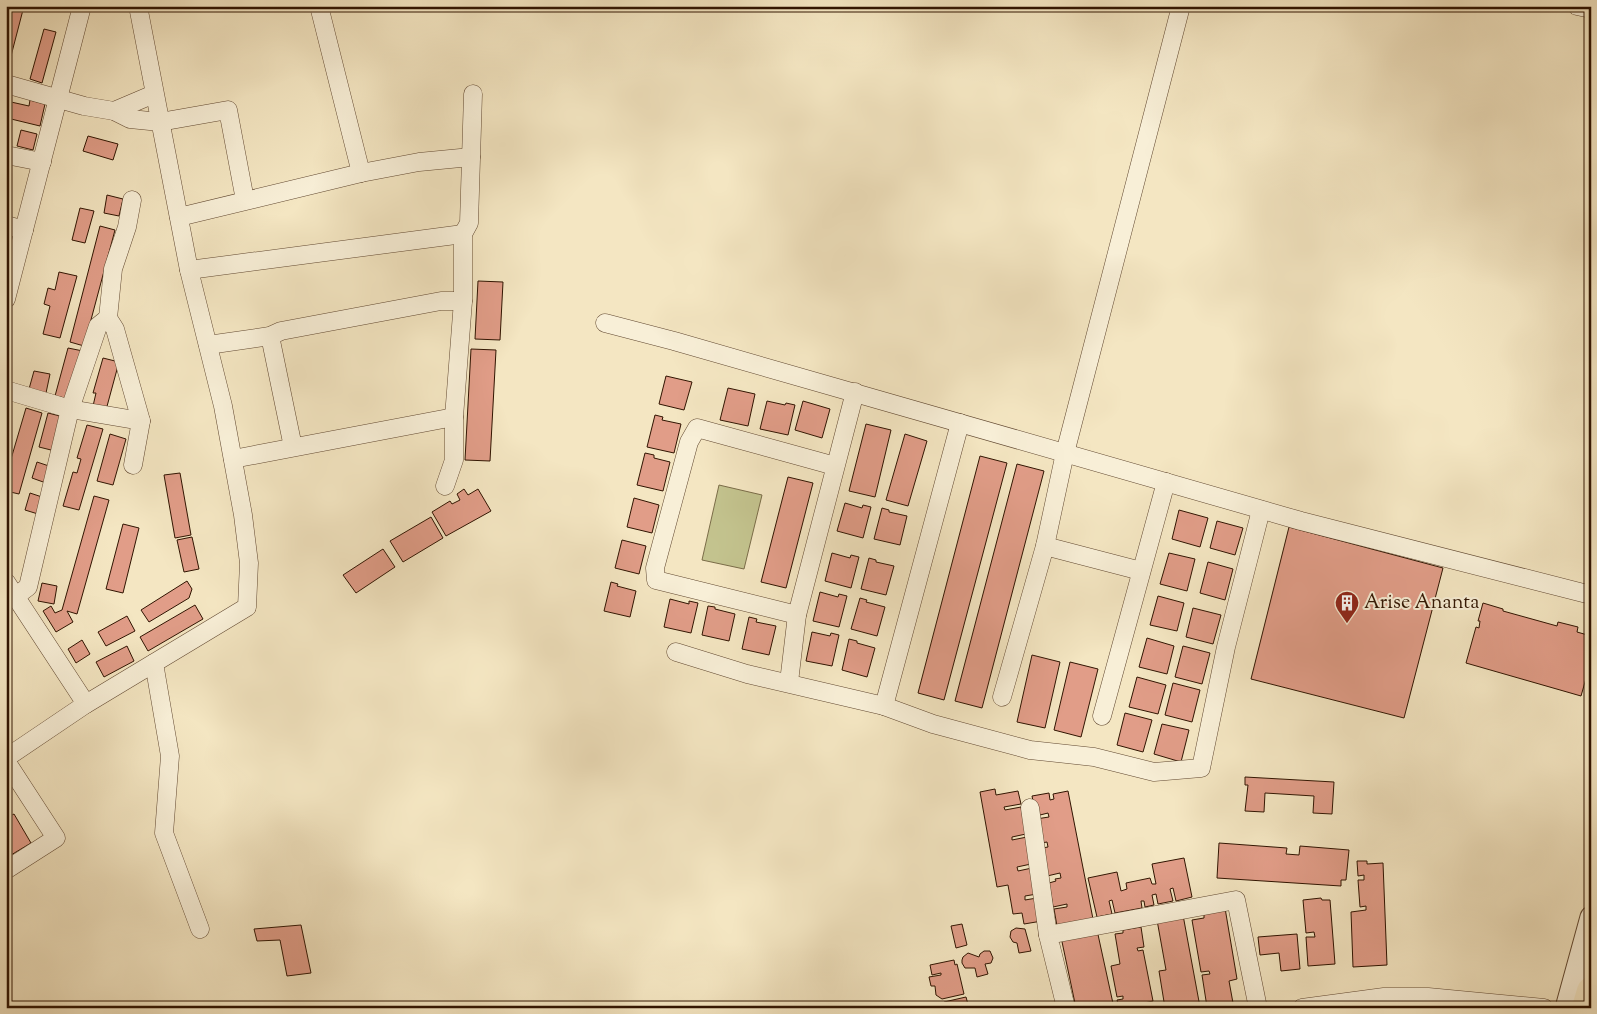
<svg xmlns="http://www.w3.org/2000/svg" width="1597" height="1014" viewBox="0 0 1597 1014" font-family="'Sorts Mill Goudy',serif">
<rect width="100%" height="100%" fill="#f4e6c2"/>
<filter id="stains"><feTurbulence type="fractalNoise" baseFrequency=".004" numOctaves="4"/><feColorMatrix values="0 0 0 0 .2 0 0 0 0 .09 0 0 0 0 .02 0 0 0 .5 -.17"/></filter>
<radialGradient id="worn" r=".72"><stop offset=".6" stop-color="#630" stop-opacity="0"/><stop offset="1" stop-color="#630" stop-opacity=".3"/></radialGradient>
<path fill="#c3c38e" stroke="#7a6c48" d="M719,485L762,495L744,569L702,560Z"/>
<g fill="#e19d88" stroke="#301401">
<path d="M7,6H24L11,56L6,54Z"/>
<path d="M44,29L56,32L42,83L30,79Z"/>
<path d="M30,100L45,104L40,126L7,118L11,102L29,106Z"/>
<path d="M21,130L37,134L33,150L17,146Z"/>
<path d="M88,136L118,144L113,160L83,151Z"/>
<path d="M107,195L123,199L119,216L104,213Z"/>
<path d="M80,208L94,211L85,243L72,240Z"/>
<path d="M100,226L115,230L84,346L70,342Z"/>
<path d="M59,272L77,276L60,338L43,334L50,306L44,304L48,288L55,290Z"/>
<path d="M478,281L503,282L500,340L475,339Z"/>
<path d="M68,348L83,351L70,399L55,396Z"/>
<path d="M471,349L496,350L490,461L465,460Z"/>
<path d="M103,358L119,362L106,410L93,406L96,393H93Z"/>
<path d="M34,371L50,374L46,393L29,389Z"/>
<path d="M666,376L692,382L684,410L659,404Z"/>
<path d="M728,388L755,394L748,426L720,420Z"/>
<path d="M767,401L785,405L786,403L795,405L788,435L760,429Z"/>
<path d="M803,401L830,409L822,438L795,430Z"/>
<path d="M26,408L42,413L19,494L6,491V476Z"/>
<path d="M48,413L64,417L55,451L39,447Z"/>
<path d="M655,415L663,417L662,420L681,424L674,453L647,447Z"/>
<path d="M866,424L891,430L875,497L849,491Z"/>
<path d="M87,425L103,429L79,510L63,506L73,472L77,473L81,459L77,458Z"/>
<path d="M110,434L126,439L113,485L97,481Z"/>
<path d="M905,434L927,441L908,506L886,500Z"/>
<path d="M645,453L654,455V458L670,462L663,491L637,485Z"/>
<path d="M980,456L1007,463L944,700L918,693Z"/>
<path d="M37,462L52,467L46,483L32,478Z"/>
<path d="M1017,464L1044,471L982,708L955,701Z"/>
<path d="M180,473L191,535L175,538L164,475Z"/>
<path d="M788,477L813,483L786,588L761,582Z"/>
<path d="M464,489L468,495L478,489L491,511L446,536L432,512L450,501L452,504L460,500L457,494Z"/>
<path d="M30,493L42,497L38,514L25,510Z"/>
<path d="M94,496L109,500L77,614L67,611L73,622L56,632L43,611L51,606L55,613L62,610Z"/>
<path d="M634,498L659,505L652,533L627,527Z"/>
<path d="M845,503L862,508L863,505L871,507L863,538L837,531Z"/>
<path d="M882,508L889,510V512L907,516L900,545L874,539Z"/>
<path d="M1179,510L1208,518L1200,547L1172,539Z"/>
<path d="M431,517L443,538L403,562L390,541Z"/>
<path d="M1217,521L1243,528L1235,555L1210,548Z"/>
<path d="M123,524L139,528L123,593L106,589Z"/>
<path d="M1289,527L1443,568L1404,718L1251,679Z"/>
<path d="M192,537L199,569L184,572L177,540Z"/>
<path d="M622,540L646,546L639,574L615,568Z"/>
<path d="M383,549L395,567L356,593L343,575Z"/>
<path d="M832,553L850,558L851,555L859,557L851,588L825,581Z"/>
<path d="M1169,553L1195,559L1187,591L1160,584Z"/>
<path d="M869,558L876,560V562L894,566L886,595L861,589Z"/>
<path d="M1208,562L1233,569L1225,600L1200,593Z"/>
<path d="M187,581L192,589L189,598L149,622L141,610Z"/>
<path d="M611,582L618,584L617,586L636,591L630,617L604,611Z"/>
<path d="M42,583L57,586L54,604L38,601Z"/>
<path d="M820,592L838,597L839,594L847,596L839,627L813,621Z"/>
<path d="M1158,596L1184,603L1177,631L1150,625Z"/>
<path d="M860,598L867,600L866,602L885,607L877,636L851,629Z"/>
<path d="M670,599L689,604V601L698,603L691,633L664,627Z"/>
<path d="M1483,603L1503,609V611L1557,626L1558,622L1578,627L1577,632L1591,636V661L1581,696L1466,663L1476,627L1479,628L1480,621H1478Z"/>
<path d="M195,605L203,619L148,651L140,637Z"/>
<path d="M708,606L715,607V609L735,614L729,641L702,635Z"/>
<path d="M1193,608L1221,615L1213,644L1186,637Z"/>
<path d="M127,616L135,631L106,646L98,632Z"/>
<path d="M749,617L757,619L756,622L776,626L769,655L742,649Z"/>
<path d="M812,632L830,636L831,633L839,635L832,666L806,661Z"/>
<path d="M1147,638L1174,646L1167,674L1139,667Z"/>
<path d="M849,639L857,641V643L875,648L867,677L842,670Z"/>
<path d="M82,640L90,654L76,663L68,649Z"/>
<path d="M127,646L134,661L104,677L96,662Z"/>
<path d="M1183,646L1210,653L1202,684L1175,677Z"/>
<path d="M1032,655L1060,662L1045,728L1017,722Z"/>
<path d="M1070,662L1098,669L1081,737L1054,730Z"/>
<path d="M1137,677L1166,685L1158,714L1129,707Z"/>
<path d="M1173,683L1200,690L1192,722L1165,715Z"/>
<path d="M1125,713L1152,720L1143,752L1117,745Z"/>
<path d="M1162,724L1189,730L1181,762L1154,754Z"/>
<path d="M1245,777L1334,782L1332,814L1313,813L1314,796L1265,793L1264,812L1245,811L1248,785H1245Z"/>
<path d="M995,789L996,795L1018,791L1021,804L1004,807L1005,810L1021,807L1026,834L1012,837V840L1027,837L1031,864L1017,867L1018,871L1032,868L1037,894L1025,896V900L1037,898L1042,921L1024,924L1022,913L1013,914L1008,885L997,887L980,792Z"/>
<path d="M1068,791L1093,919L1057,926L1054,909L1067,907V904L1053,907L1049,883L1056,881L1055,879L1061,878L1060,873L1047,876L1042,848L1048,847L1047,842L1041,843L1036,819L1049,817L1048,813L1036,816L1032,796L1049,793L1050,800L1054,799L1053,794Z"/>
<path d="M14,814L31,843L6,858V818Z"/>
<path d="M1219,843L1287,848L1286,854L1299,855L1300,846L1349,850L1346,880H1341V886L1217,878Z"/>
<path d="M1184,858L1192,897L1176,901L1173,888L1170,889L1173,901L1158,904L1156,894L1152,895L1154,905L1145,907L1144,901H1141L1142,908L1115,913L1112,900L1109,901L1112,914L1097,917L1088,878L1117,872L1121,891L1127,889L1126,883L1150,878L1152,884H1156L1152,864Z"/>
<path d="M1357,861H1367V864L1383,863L1387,965L1353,967L1351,912L1366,910V906L1360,907L1358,880H1364V875L1358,876Z"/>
<path d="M1321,898L1322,900H1330L1335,964L1308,966L1306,937H1315L1314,932L1306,933L1303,900Z"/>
<path d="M1225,908L1237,979L1229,981L1233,1003L1207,1007L1202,975L1210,974L1209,971L1201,972L1192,920L1204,918V912Z"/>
<path d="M1183,915L1200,1007L1165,1008L1159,971L1166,970L1157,920Z"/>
<path d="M962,924L967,945L956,948L951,926Z"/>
<path d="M301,925L311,973L287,976L280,940L257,941L254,929Z"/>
<path d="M1141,927L1144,947L1137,948L1138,951L1143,950L1153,1001L1140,1004L1141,1007L1144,1008H1119L1117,1000L1123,999V996L1117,997L1111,966L1120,964L1115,934L1123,933V930Z"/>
<path d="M1016,928L1025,929L1031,951L1019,953L1017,943L1013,942L1010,937L1011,931Z"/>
<path d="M1097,930L1114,1008H1076L1061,937Z"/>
<path d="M1297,934L1300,969L1281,971L1279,953L1260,955L1258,937Z"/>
<path d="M984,951H990L993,958L991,963L985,964L988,974L977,977L975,968H965L962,963V960L963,957L968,953L979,957L980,954Z"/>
<path d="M954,960L955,965L957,964L964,994L942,999L936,995L935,986H931L929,977L941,975V973L932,975L930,965Z"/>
<path d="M966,997L969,1008H946L944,1002Z"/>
</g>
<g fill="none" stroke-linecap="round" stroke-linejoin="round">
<defs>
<g id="minor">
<path d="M319,6L361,173"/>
<path d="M1577,6L1591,9"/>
<path d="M6,84L84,106L114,111L154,94"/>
<path d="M114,111L130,119L160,122L228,110L245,200"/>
<path d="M6,155L42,162"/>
<path d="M132,200L127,227L113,269L108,318L115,329L141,421L133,465"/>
<path d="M179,217L361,173L419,162L471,157"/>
<path d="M6,225L24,230"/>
<path d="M189,270L463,234"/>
<path d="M6,299L82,6"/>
<path d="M605,323L674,341L1301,521L1591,595"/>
<path d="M270,336L293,447"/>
<path d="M208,345L270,336L281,331L441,301H463"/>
<path d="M6,390L70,409L141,421"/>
<path d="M233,459L454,417"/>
<path d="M445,486L454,460V417L463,301V234L469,223L473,94"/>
<path d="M1045,546L1141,571"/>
<path d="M6,582L86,704"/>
<path d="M16,596L28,587L70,409L98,326L108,318"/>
<path d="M797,615L656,580L655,568L689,442L697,428L835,466"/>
<path d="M676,652L747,674L884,706L933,724L1030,750L1094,757L1154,772L1201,768L1226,647L1261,510"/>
<path d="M154,663L170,756L164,833L200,929"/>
<path d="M789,682L797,615L855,392"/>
<path d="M1002,697L1045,546L1065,453L1181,6"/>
<path d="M884,706L960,423"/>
<path d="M1102,716L1166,482"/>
<path d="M6,758L86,704L247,607L249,563L243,515L223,406L189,270L138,6"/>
<path d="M6,761L56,838L6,870"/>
<path d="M1030,808L1048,935"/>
<path d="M1066,1008L1048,935L1236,900L1258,1008"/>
<path d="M1302,1008L1384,997H1428L1544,1008"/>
</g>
<path id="tertiary" d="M1566,1008L1591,917"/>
<path id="trunk" d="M1586,1008L1591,991"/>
</defs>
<use href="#minor" stroke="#614831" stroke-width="19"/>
<use href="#tertiary" stroke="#614831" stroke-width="23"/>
<use href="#trunk" stroke="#301401" stroke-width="29"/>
<use href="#minor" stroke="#f8efd7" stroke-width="18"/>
<use href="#tertiary" stroke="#f8efd7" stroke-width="21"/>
<use href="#trunk" stroke="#f4e6c2" stroke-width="28"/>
</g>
<defs>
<symbol id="building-pin" viewBox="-11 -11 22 30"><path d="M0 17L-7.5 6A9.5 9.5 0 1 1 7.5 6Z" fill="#8f2418" stroke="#f8efd7"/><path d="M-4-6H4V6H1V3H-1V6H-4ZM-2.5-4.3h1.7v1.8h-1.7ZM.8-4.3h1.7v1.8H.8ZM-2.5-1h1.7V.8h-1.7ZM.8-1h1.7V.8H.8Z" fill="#fff"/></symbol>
</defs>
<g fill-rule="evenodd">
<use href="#building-pin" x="1333" y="589" width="28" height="38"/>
</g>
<g text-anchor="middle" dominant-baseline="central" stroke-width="4" stroke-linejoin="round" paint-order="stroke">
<g font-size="20" fill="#301401" stroke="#f8efd7" text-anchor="start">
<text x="1364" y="603">Arise Ananta</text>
</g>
</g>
<rect width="1597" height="1014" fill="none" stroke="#f4e6c2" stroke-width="25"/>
<rect x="8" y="8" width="1582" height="999" fill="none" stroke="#301401" stroke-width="2.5"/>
<rect x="12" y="12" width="1572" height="989" fill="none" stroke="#301401"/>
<rect width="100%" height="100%" filter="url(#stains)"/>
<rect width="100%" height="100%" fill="url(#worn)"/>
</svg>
